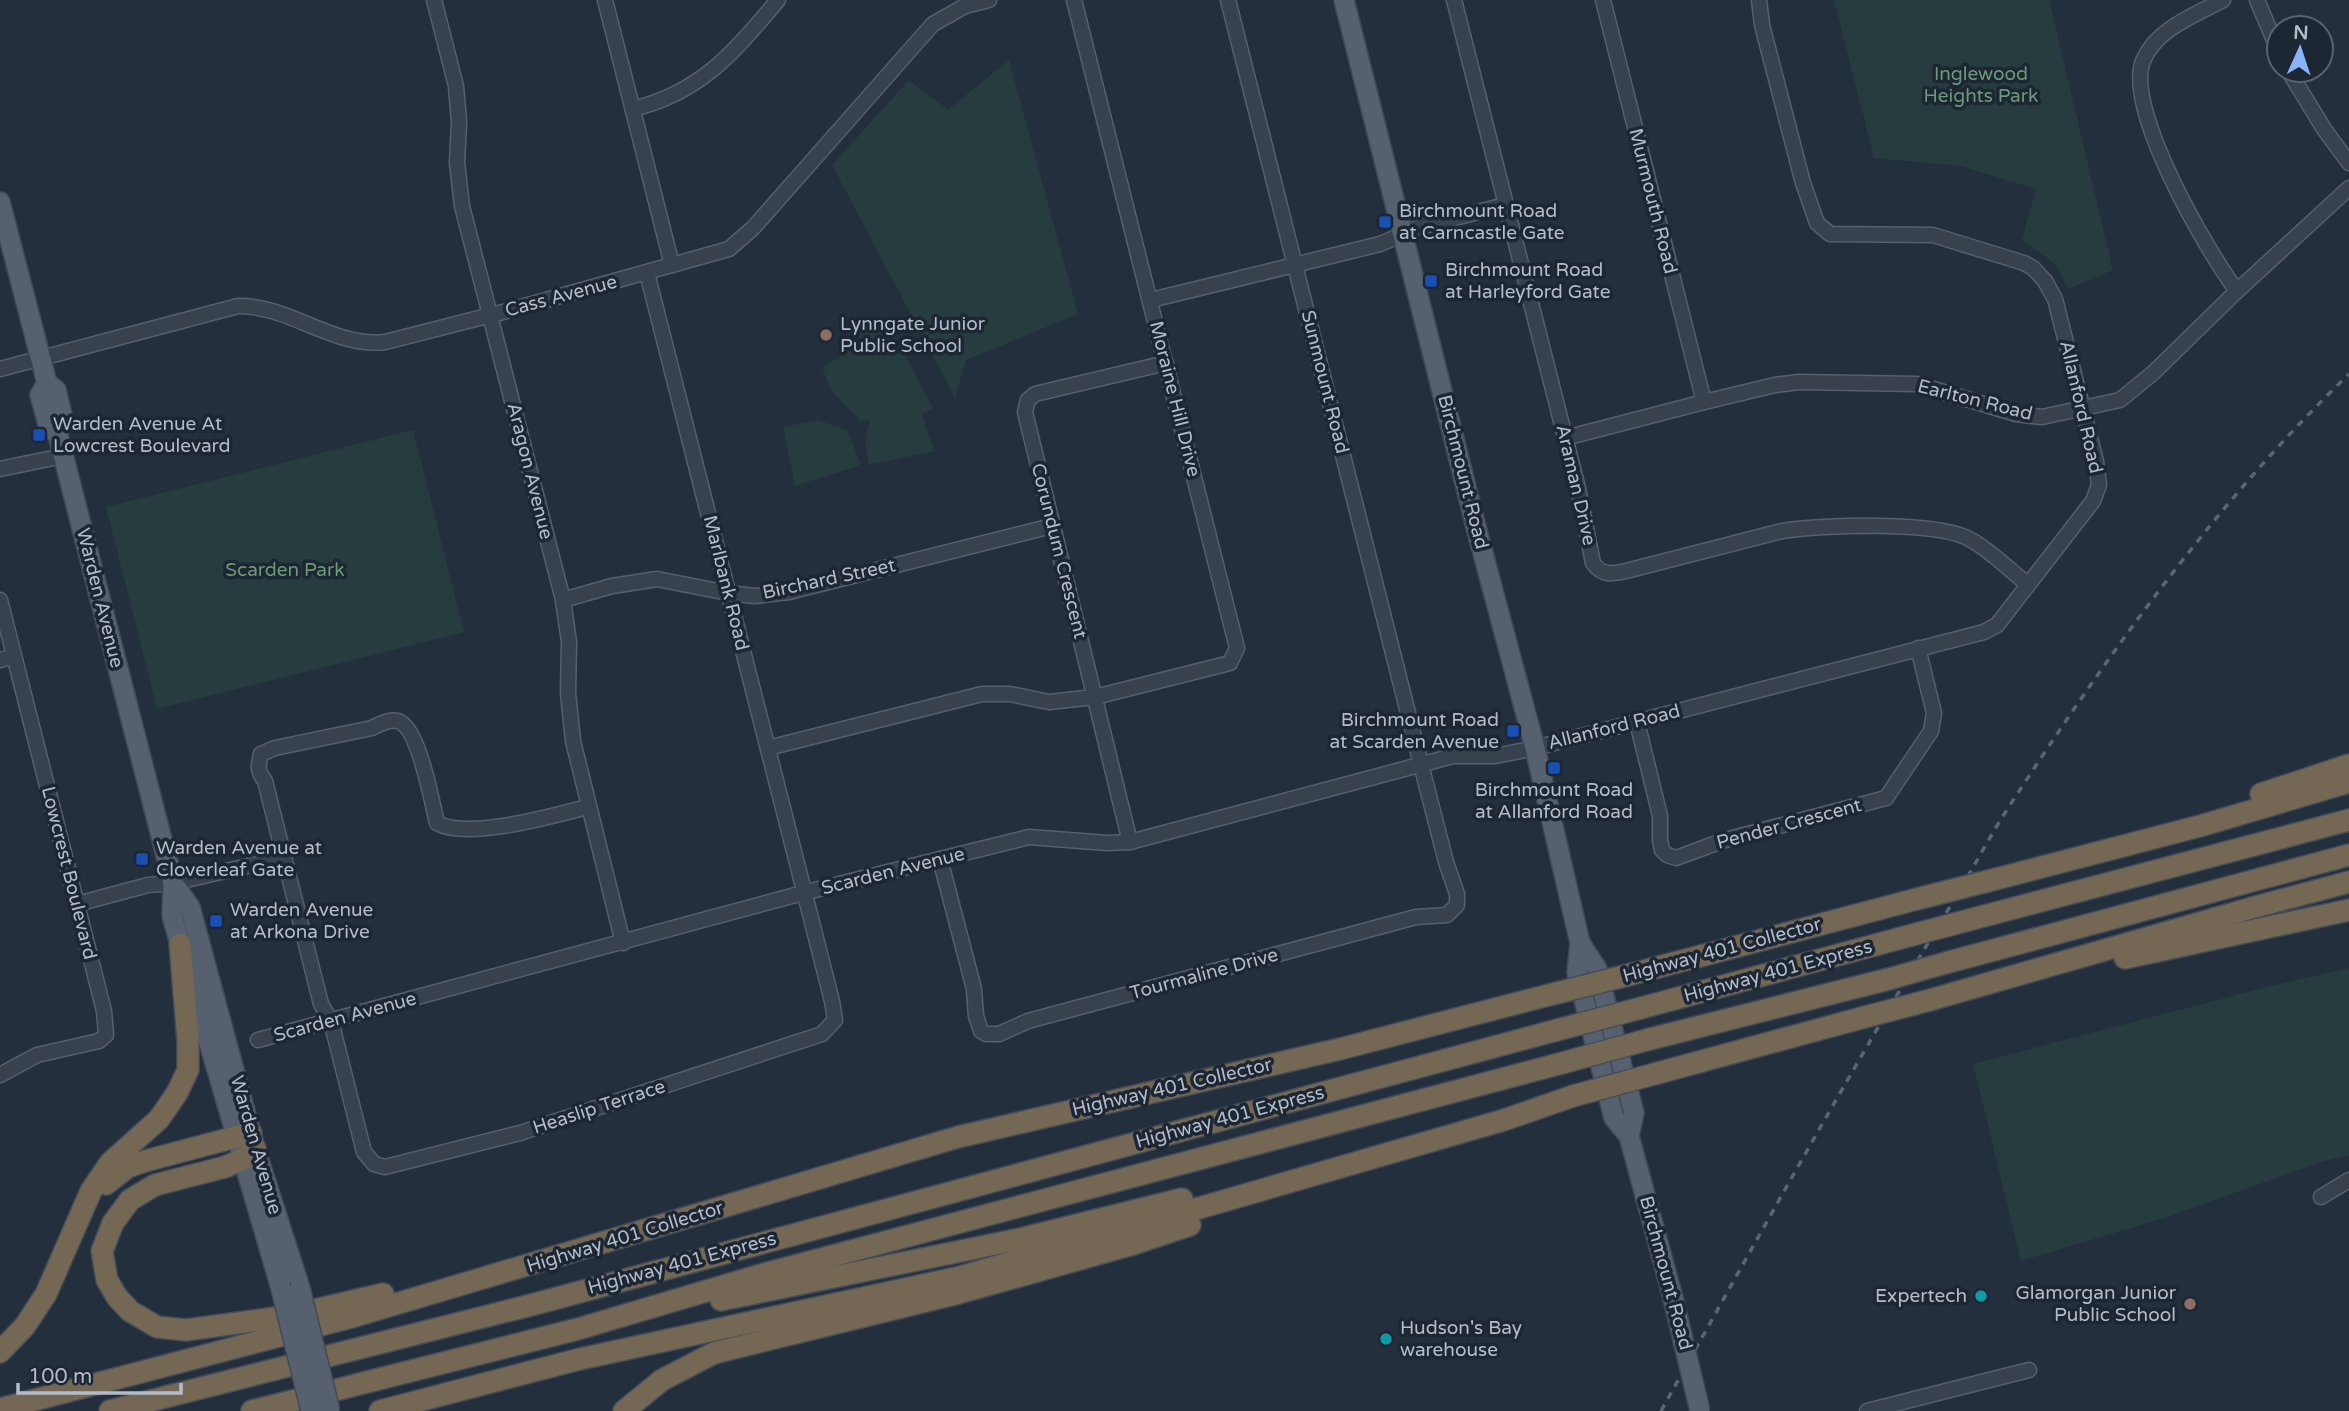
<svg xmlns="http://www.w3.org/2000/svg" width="2349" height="1411" viewBox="0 0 2349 1411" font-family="'Varela Round',sans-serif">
<rect width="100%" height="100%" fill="#242f3e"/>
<g fill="#263c3f">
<path d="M1834,0H2049L2113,270L2068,289L2055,264L2022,240L2036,189L1961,166L1874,158Z"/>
<path d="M1009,60L1078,314L966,360L955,398L832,165L909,80L948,110Z"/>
<path d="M879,318L888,330L891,328L933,408L922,414L934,451L869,465L865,441L870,421L860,420L831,390L822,367L864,343L857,332Z"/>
<path d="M818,420L847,430L861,465L795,486L783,427Z"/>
<path d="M413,430L464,632L157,709L106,507Z"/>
<path d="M2349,968V1155L2321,1162L2164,1218L2021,1261L1973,1064L2267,987Z"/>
</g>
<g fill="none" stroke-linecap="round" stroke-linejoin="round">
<defs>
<g id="minor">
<path d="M434,0L456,86L459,122L457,163L462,206L563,600L569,642L568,693L573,741L623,943"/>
<path d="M605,0L672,265"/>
<path d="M1454,0L1578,488L1593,563C1602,576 1612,574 1626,571L1782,531C1821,525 1942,520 1973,541C1993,553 2010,570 2028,585"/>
<path d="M1603,0L1704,402"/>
<path d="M2223,0C2195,15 2156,29 2143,61C2124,109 2207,251 2237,291"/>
<path d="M2257,0L2279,52"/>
<path d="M2288,70L2324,129L2349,163"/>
<path d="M633,109C702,92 734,52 778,0"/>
<path d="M1151,300L1380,244L1420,227L1505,205"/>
<path d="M0,369L238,306C289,305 334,348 385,342L503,312L729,249L753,228L933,24L965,6L989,0"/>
<path d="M1565,438L1704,402L1775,385L1799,382L1917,384L2016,414L2042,417L2120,400L2153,373L2237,291L2349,188"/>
<path d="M0,469L63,456"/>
<path d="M0,600L104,1011L106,1035L99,1041L37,1055L0,1075"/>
<path d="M563,600L612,586L657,579L728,593L755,596L789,592L1052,526"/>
<path d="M0,660L14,656"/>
<path d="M1637,722L1660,816V840L1662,850L1667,855L1676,858L1725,840L1886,798L1931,731L1934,713L1918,648"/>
<path d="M768,748L982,694H1010L1049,702L1095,697L1230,663L1237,648L1074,0"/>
<path d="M587,807C553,816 467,840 437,823C432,803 419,727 398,721C389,719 380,724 372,728L275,748L261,754C258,766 257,771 265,781L321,1004L331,1021L364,1152L374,1164L385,1167L520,1133L822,1034L835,1020L832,1001L647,273"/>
<path d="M1130,842L1025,412L1028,400L1035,394L1166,363"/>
<path d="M940,859L974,989L976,1016L981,1031L986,1034H999L1028,1021L1416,917L1447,915L1457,905V894L1446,862L1426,784L1228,0"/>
<path d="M77,904L148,885L173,883L283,858"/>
<path d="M258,1040L803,893L1029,837L1107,843L1130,842L1453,756H1495L1535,748L1984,632L1997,625L2093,501L2099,485L2096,461L2055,299L2045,281L2033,268L2024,263L1933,235L1830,234L1817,223L1803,183L1762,25L1759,0"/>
<path d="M2321,1197L2349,1180"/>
<path d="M1867,1411L2029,1370"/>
</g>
<g id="major">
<path d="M1344,0L1476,527L1535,748L1580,943L1577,972L1614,1118L1629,1136L1673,1298"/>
<path d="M0,202L47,383L56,390L62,415L58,435L168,863L173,883L172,916L280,1285"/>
<path d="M47,383L40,395L48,424L58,435"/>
<path d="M173,883L190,907L255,1148L300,1288"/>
<path d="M1580,943L1597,969L1634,1113L1629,1136"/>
</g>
<g id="highway">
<path d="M2261,794L2349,765"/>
<path d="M1996,879L2200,826L2349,782"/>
<path d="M1984,916L2349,820"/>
<path d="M2125,958L2349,910"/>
<path d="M1949,962L2349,855"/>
<path d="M1632,974L1917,899"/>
<path d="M1930,1000L2255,907L2349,882"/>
<path d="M1641,1008L1916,934"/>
<path d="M1650,1039L1889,979"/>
<path d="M1658,1073L1865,1017"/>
<path d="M255,1148L243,1159L225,1167L155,1185L130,1200L113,1223L102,1251L107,1280L117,1297L130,1311L157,1327L186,1330L289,1316L383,1294"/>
<path d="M106,1184L128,1167L145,1161L251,1133"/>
<path d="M721,1300L1020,1239L1182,1199"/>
<path d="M0,1352L25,1326L46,1294L91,1191L110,1163L159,1119L177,1093L188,1070V1041L180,944"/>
<path d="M0,1409L352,1317L958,1137L1340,1049L1549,995"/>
<path d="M110,1411L535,1304L1557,1030"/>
<path d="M252,1411L578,1329L764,1274L1566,1062"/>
<path d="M380,1411L580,1359L960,1277L1504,1120L1573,1096"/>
<path d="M624,1411L662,1380L714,1353L959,1293L1130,1245L1190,1225"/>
</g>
</defs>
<use href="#minor" stroke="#565f6c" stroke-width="17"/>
<use href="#major" stroke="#414a57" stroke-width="22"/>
<use href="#highway" stroke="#434c59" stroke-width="24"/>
<use href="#minor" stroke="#38414e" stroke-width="14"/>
<use href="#major" stroke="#56606e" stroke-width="19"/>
<use href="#highway" stroke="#746855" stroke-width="21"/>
<path stroke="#5a6575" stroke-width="3.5" stroke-dasharray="7 7" stroke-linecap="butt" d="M1661,1411C1756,1241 1850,1071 1951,905C1972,871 1990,835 2012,802C2111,650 2218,500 2349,374"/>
<defs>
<g id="major-bridge">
<path d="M280,1285L311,1411"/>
<path d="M300,1288L330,1411"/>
<path d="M1673,1298L1700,1411"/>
</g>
<g id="highway-bridge">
<path d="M1917,899L1996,879"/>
<path d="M1916,934L1984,916"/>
<path d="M1889,979L1949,962"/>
<path d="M1549,995L1632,974"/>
<path d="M1865,1017L1930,1000"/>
<path d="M1557,1030L1641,1008"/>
<path d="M1566,1062L1650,1039"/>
<path d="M1573,1096L1658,1073"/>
</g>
</defs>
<use href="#major-bridge" stroke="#414a57" stroke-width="22" stroke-linecap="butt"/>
<use href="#highway-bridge" stroke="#434c59" stroke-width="24" stroke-linecap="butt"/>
<use href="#major-bridge" stroke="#56606e" stroke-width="19"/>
<use href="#highway-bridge" stroke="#746855" stroke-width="21"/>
</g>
<g fill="#1a4fb4" stroke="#1d2633" stroke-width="2.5">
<rect x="1378" y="215" width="14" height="14" rx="3.5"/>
<rect x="1424" y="274" width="14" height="14" rx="3.5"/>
<rect x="32" y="428" width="14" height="14" rx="3.5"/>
<rect x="1506" y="724" width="14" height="14" rx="3.5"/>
<rect x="1547" y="761" width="14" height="14" rx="3.5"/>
<rect x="135" y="852" width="14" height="14" rx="3.5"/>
<rect x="209" y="914" width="14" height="14" rx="3.5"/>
</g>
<g fill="#8d6e63" stroke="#1d2633" stroke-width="2.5">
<circle cx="826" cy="335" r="7"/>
<circle cx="2190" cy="1304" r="7"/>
</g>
<g fill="#0f9aa8" stroke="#1d2633" stroke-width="2.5">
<circle cx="1981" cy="1296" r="7"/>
<circle cx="1386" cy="1339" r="7"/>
</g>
<g text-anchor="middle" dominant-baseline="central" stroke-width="7" stroke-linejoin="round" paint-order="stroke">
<g font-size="19" fill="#6b9a76" stroke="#1d2633">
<text x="1981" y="74">Inglewood<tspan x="1981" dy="22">Heights Park</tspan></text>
<text x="285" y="570">Scarden Park</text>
</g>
<g font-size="19" fill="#b4bcc9" stroke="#1d2633">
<text transform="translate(1653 201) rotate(76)">Murmouth Road</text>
<text transform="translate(561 296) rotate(-15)">Cass Avenue</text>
<text transform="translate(1325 382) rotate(76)">Sunmount Road</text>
<text transform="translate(1175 399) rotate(76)">Moraine Hill Drive</text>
<text transform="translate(1975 400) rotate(14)">Earlton Road</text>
<text transform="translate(2081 407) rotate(77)">Allanford Road</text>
<text transform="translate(530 471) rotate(76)">Aragon Avenue</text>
<text transform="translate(1463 472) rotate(76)">Birchmount Road</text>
<text transform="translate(1576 485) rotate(77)">Araman Drive</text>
<text transform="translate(1059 551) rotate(76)">Corundum Crescent</text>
<text transform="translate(829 579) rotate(-12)">Birchard Street</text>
<text transform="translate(726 583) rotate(76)">Marlbank Road</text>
<text transform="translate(100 598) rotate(76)">Warden Avenue</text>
<text transform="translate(1614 727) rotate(-14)">Allanford Road</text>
<text transform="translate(1789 824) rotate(-15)">Pender Crescent</text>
<text transform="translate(893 871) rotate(-14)">Scarden Avenue</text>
<text transform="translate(69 873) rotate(76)">Lowcrest Boulevard</text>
<text transform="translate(1722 950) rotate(-15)">Highway 401 Collector</text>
<text transform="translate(1778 971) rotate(-15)">Highway 401 Express</text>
<text transform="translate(1204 974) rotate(-15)">Tourmaline Drive</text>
<text transform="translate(345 1017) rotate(-15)">Scarden Avenue</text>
<text transform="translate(1172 1087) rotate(-13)">Highway 401 Collector</text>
<text transform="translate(599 1107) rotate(-18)">Heaslip Terrace</text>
<text transform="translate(1230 1117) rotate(-15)">Highway 401 Express</text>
<text transform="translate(256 1145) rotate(74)">Warden Avenue</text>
<text transform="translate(625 1237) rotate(-17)">Highway 401 Collector</text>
<text transform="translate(682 1263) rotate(-15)">Highway 401 Express</text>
<text transform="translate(1666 1273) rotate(75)">Birchmount Road</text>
</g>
<g font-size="19" fill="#b4bcc9" stroke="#1d2633" text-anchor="start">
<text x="1399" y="211">Birchmount Road<tspan x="1399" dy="22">at Carncastle Gate</tspan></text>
<text x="1445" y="270">Birchmount Road<tspan x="1445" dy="22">at Harleyford Gate</tspan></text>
<text x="840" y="324">Lynngate Junior<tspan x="840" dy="22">Public School</tspan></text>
<text x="53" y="424">Warden Avenue At<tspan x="53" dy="22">Lowcrest Boulevard</tspan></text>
<text x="1499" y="720" text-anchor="end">Birchmount Road<tspan x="1499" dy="22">at Scarden Avenue</tspan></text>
<text x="1554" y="790" text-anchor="middle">Birchmount Road<tspan x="1554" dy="22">at Allanford Road</tspan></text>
<text x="156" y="848">Warden Avenue at<tspan x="156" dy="22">Cloverleaf Gate</tspan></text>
<text x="230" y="910">Warden Avenue<tspan x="230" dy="22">at Arkona Drive</tspan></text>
<text x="2176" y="1293" text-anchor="end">Glamorgan Junior<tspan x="2176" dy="22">Public School</tspan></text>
<text x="1967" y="1296" text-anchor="end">Expertech</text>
<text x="1400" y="1328">Hudson's Bay<tspan x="1400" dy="22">warehouse</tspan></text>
</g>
</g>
<g transform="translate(2300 49) rotate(3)"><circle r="33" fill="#1d2633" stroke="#59626f" stroke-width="2"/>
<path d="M0-5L12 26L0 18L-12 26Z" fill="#8ab4f8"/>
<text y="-10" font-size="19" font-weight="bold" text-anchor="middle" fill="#b4bcc9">N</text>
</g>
<path d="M18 1383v10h163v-10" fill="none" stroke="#b4bcc9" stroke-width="3.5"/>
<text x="28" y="1383" font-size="21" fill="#b4bcc9" stroke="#1d2633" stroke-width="5" paint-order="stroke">100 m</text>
</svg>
